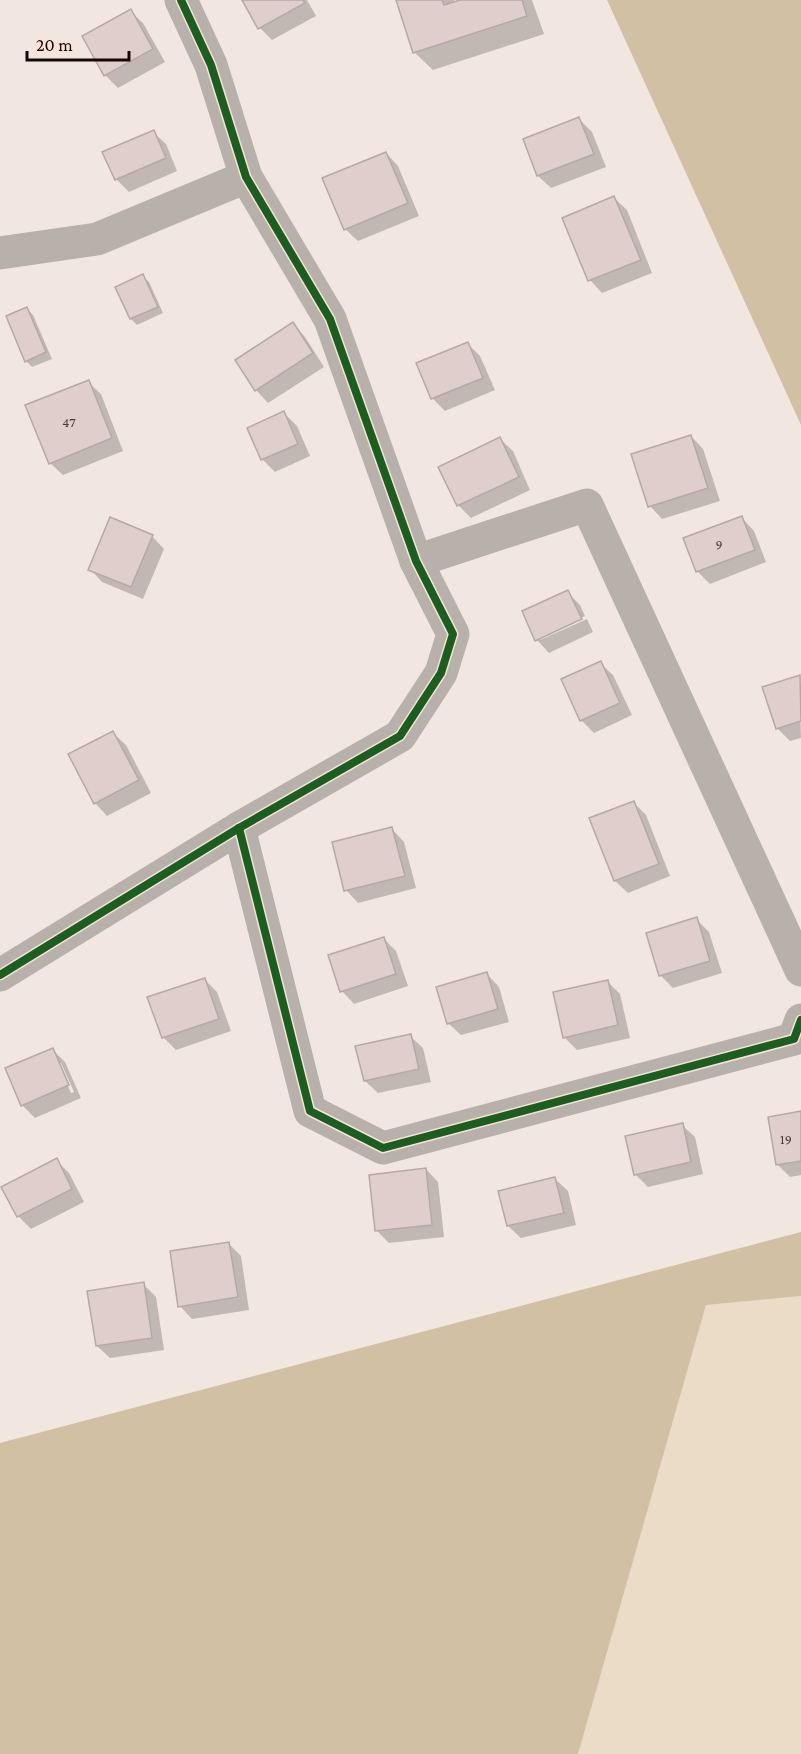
<svg xmlns="http://www.w3.org/2000/svg" width="801" height="1754" viewBox="0 0 801 1754" font-family="'Crimson Pro',serif">
<rect width="100%" height="100%" fill="#f2e6e1"/>
<path fill="#eadcc6" d="M801,1296V1754H578L706,1305Z"/>
<g fill="#d1c0a3">
<path d="M607,0H801V425Z"/>
<path d="M801,1232V1296L706,1305L578,1754H0V1443Z"/>
</g>
<g fill="#0003" fill-rule="evenodd">
<path d="M244,0H307L316,16L272,40L260,28Z"/>
<path d="M398,0H454L455,3L464,0H532L544,34L433,70L414,52Z"/>
<path d="M130,11L143,23L165,62L118,88L105,75Z"/>
<path d="M579,119L592,132L606,167L551,188L538,176L525,140Z"/>
<path d="M153,132L166,144L177,171L129,192L116,179Z"/>
<path d="M386,153L398,166L419,216L358,241L345,229Z"/>
<path d="M614,198L627,210L652,273L602,293L590,280L564,219Z"/>
<path d="M142,276L149,282L163,313L137,325L131,319Z"/>
<path d="M27,309L33,315L52,359L32,367L26,361Z"/>
<path d="M293,324L305,337L324,367L268,403L256,390Z"/>
<path d="M468,344L480,356L495,390L445,411L432,398Z"/>
<path d="M88,382L101,394L123,451L63,475L50,463Z"/>
<path d="M284,413L297,426L310,456L275,472L262,459Z"/>
<path d="M691,436L703,449L720,501L662,519L650,506Z"/>
<path d="M500,439L513,451L530,490L471,518L458,505Z"/>
<path d="M742,518L754,531L766,562L710,584L697,571Z"/>
<path d="M152,536L164,549L143,599L102,582L90,569Z"/>
<path d="M567,592L580,605L585,616L540,637V640L587,619L593,632L549,653L537,640Z"/>
<path d="M600,663L613,675L632,715L594,733L581,720Z"/>
<path d="M799,677L801,738L790,741L778,729L764,688Z"/>
<path d="M113,733L126,745L151,793L107,816L95,803Z"/>
<path d="M633,802L646,815L670,876L628,893L615,881Z"/>
<path d="M392,829L404,842L416,888L358,903L346,890Z"/>
<path d="M696,919L709,932L722,973L673,988L660,975Z"/>
<path d="M383,938L396,951L408,986L354,1004L342,991L330,956Z"/>
<path d="M487,974L499,987L509,1022L461,1035L448,1023Z"/>
<path d="M204,979L217,992L231,1031L176,1050L163,1037Z"/>
<path d="M608,982L620,994L630,1038L577,1050L564,1037Z"/>
<path d="M410,1036L423,1048L431,1082L378,1093L365,1081Z"/>
<path d="M52,1049L65,1062L81,1098L35,1118L22,1105ZM58,1063H61L74,1092L71,1093Z"/>
<path d="M801,1113V1175L790,1177L777,1164Z"/>
<path d="M682,1125L695,1137L703,1174L648,1187L635,1174Z"/>
<path d="M56,1160L69,1173L84,1202L31,1229L18,1216Z"/>
<path d="M426,1169L438,1182L444,1237L389,1243L377,1231Z"/>
<path d="M555,1179L568,1191L576,1225L521,1238L508,1226Z"/>
<path d="M228,1243L241,1256L249,1310L192,1319L180,1306Z"/>
<path d="M143,1284L156,1297L164,1350L110,1358L97,1346Z"/>
</g>
<g fill="#dfcecc" stroke="#b6a8a6" stroke-width="1.5">
<path d="M242,0H303L305,3L258,29Z"/>
<path d="M396,0H442L444,5L460,0H522L527,16L413,53Z"/>
<path d="M131,9L153,49L104,76L82,36Z"/>
<path d="M579,117L594,154L537,176L523,139Z"/>
<path d="M154,130L166,158L115,180L102,152Z"/>
<path d="M386,152L408,203L344,230L322,178Z"/>
<path d="M614,196L641,260L588,281L562,218Z"/>
<path d="M143,274L158,307L130,319L115,287Z"/>
<path d="M27,307L46,352L25,362L6,316Z"/>
<path d="M293,322L313,353L255,391L235,360Z"/>
<path d="M468,342L483,378L431,399L416,363Z"/>
<path d="M89,380L112,438L49,464L25,405Z"/>
<path d="M284,411L298,444L261,460L247,428Z"/>
<path d="M691,435L708,488L648,507L631,454Z"/>
<path d="M500,437L519,477L457,506L438,467Z"/>
<path d="M742,516L755,550L696,572L683,538Z"/>
<path d="M110,517L153,535L131,587L88,570Z"/>
<path d="M568,590L582,619L535,641L522,611Z"/>
<path d="M601,661L620,703L580,721L561,679Z"/>
<path d="M800,675L801,721L776,729L762,687Z"/>
<path d="M113,731L139,780L94,804L68,754Z"/>
<path d="M634,801L659,864L614,881L589,818Z"/>
<path d="M392,827L405,876L344,891L332,842Z"/>
<path d="M697,917L710,961L659,976L646,933Z"/>
<path d="M384,937L396,974L340,992L328,955Z"/>
<path d="M487,972L498,1009L447,1024L436,987Z"/>
<path d="M205,978L219,1019L162,1038L147,997Z"/>
<path d="M608,980L618,1025L563,1038L553,992Z"/>
<path d="M411,1034L419,1069L364,1081L355,1046Z"/>
<path d="M53,1048L69,1085L21,1106L5,1068Z"/>
<path d="M801,1111V1161L776,1165L768,1117Z"/>
<path d="M683,1123L691,1162L634,1175L625,1136Z"/>
<path d="M57,1158L72,1189L17,1217L1,1187Z"/>
<path d="M426,1168L432,1225L375,1231L369,1175Z"/>
<path d="M555,1177L564,1213L507,1226L498,1191Z"/>
<path d="M229,1242L238,1297L178,1307L170,1251Z"/>
<path d="M144,1282L152,1338L96,1346L87,1291Z"/>
</g>
<g fill="none" stroke-linecap="round" stroke-linejoin="round">
<g stroke="#b8b0ab" stroke-width="33">
<path d="M0,253L97,239L246,177"/>
<path d="M416,561L587,505L801,970"/>
<path d="M239,828L310,1111L383,1148L794,1039L801,1020"/>
<path d="M0,975L239,828L400,736L441,673L453,634L416,561L330,319L246,177L211,65L181,0"/>
</g>
<defs>
<g id="cycleway">
<path d="M239,828L310,1111L383,1148L794,1039L801,1020"/>
<path d="M0,975L239,828L400,736L441,673L453,634L416,561L330,319L246,177L211,65L181,0"/>
</g>
</defs>
<use href="#cycleway" stroke="#fae2d9" stroke-width="11"/>
<use href="#cycleway" stroke="#1b5e20" stroke-width="8"/>
</g>
<g text-anchor="middle" dominant-baseline="central" stroke-width="6" stroke-linejoin="round" paint-order="stroke">
<g font-size="14" fill="#493b38">
<text x="69" y="422">47</text>
<text x="719" y="544">9</text>
<text x="786" y="1139">19</text>
</g>
</g>
<path d="M27 51v9h102v-9" fill="none" stroke="#160905" stroke-width="3"/>
<text x="36" y="51" font-size="18" fill="#160905" stroke="#fae2d9" stroke-width="4.5" paint-order="stroke">20 m</text>
</svg>
